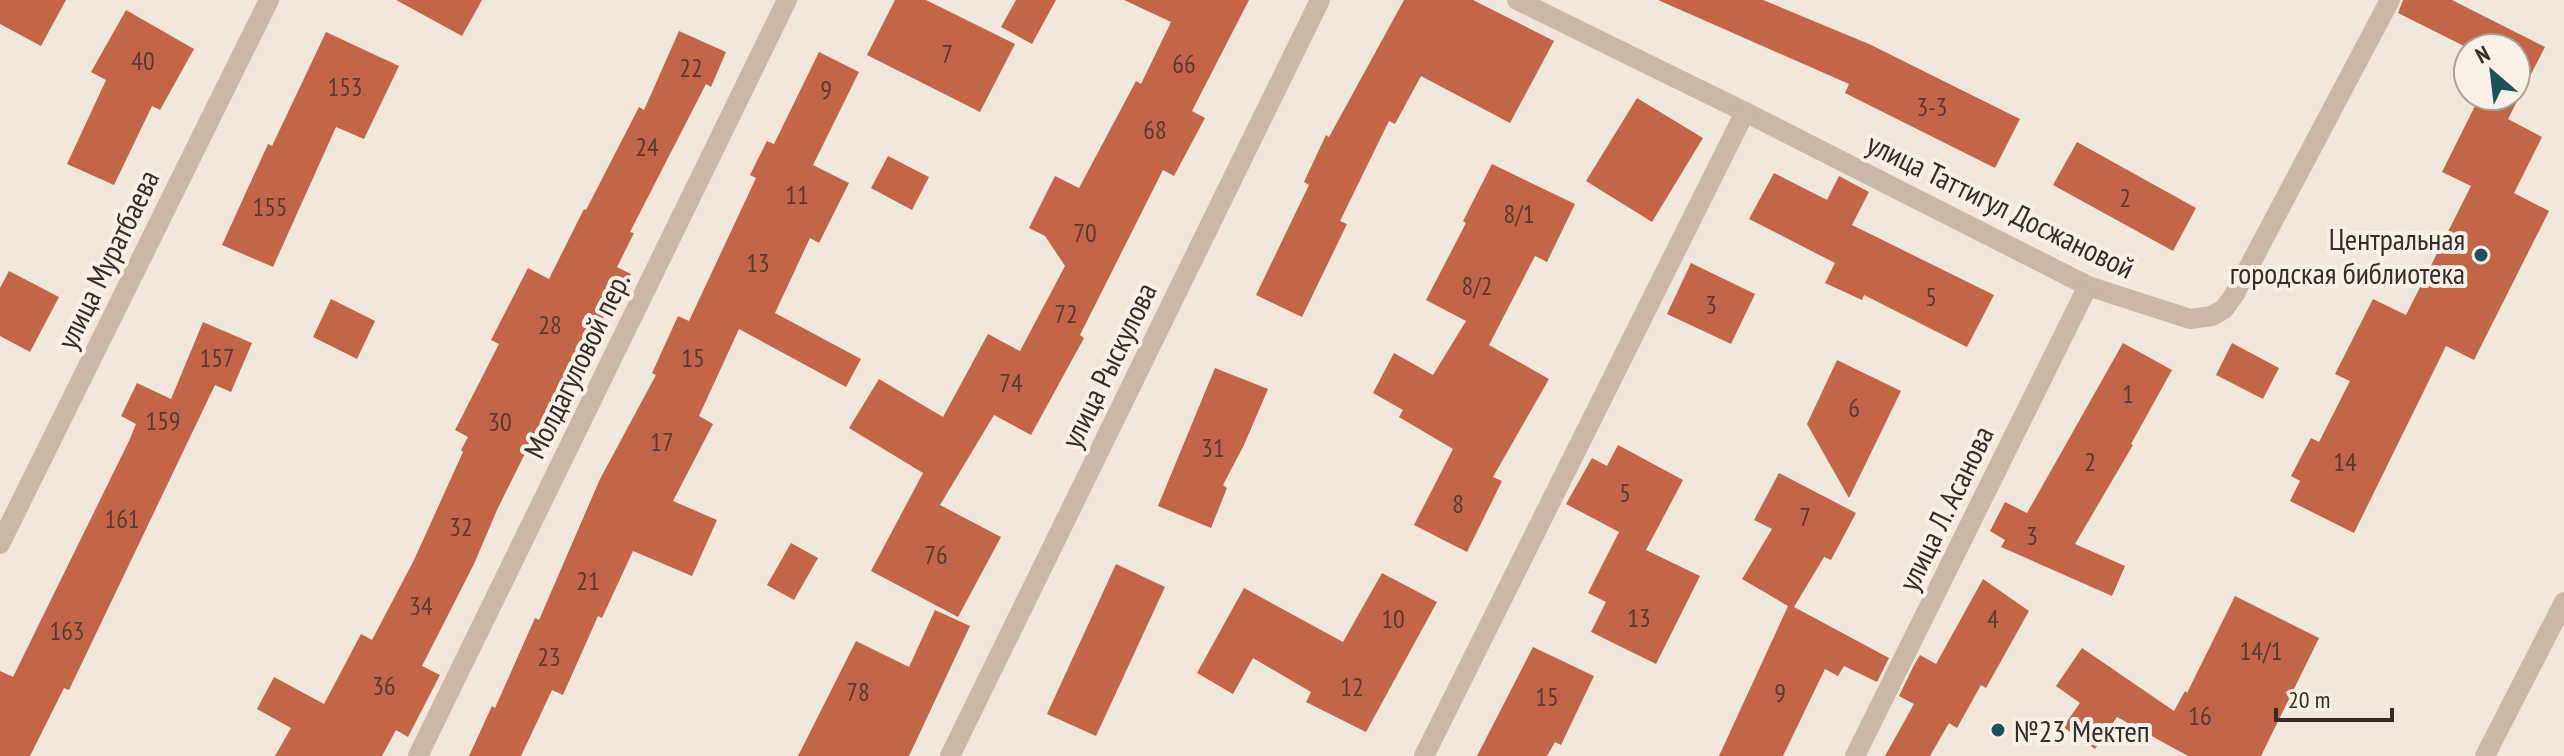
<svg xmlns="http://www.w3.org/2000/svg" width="2564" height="756" viewBox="0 0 2564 756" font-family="'PT Sans Narrow',sans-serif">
<rect width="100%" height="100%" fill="#f1e7db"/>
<g fill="#c36648">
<path d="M0,0H66L41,46L0,24Z"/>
<path d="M396,0H482L462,36Z"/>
<path d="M895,0H926L1015,44L980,112L867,55Z"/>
<path d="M1016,0H1056L1032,44L1001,27Z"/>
<path d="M1124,0H1249L1192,111L1205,118L1174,176L1163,170L1080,335L1084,338L1031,435L994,415L940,505L1001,537L958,617L871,571L923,473L849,428L879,379L943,417L988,334L1020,351L1065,266L1045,236L1029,228L1055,176L1079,188L1136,81L1141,84L1171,22Z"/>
<path d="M1404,0H1473L1554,41L1510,123L1421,76L1395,124L1389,121L1340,221L1347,224L1302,317L1256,295L1309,185L1304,182L1326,135L1329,137Z"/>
<path d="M1658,0H1763L1869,44L2020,119L1995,168L1845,93L1849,84Z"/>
<path d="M2403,0H2452L2545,47L2508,119L2542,137L2514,193L2549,211L2474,360L2446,346L2354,533L2290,501L2300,481L2291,476L2311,438L2319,442L2350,381L2335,374L2373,299L2406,315L2471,186L2442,172L2480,96H2516V48H2468L2398,13Z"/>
<path d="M126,10L194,49L160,110L152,106L114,185L67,164L106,80L91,72Z"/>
<path d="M679,31L726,52L711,87L706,84L630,232L634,233L617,267L631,274L616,306L611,303L571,381L563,377L497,510L474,564L422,666L440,675L408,737L396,730L382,756H275L291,728L257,709L274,677L324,704L361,634L372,640L414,560L463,452L461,450L468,437L455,430L499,344L491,340L528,268L549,279L584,209L586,210L639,107L644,110Z"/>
<path d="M326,32L399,66L364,139L336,127L273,267L222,245L268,144L272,146Z"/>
<path d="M819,52L859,72L813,165L849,183L819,243L810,238L775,313L861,359L846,387L739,329L699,416L713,424L673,501L717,520L692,576L633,551L602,618L598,616L563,695L552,690L521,756H469L492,706L495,708L535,618L539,620L600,479L656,375L652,373L678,316L689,321L756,178L750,175L767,141L774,144Z"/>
<path d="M1637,98L1703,138L1652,222L1586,181Z"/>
<path d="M2077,142L2196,208L2173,251L2053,185Z"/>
<path d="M888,156L929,177L912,210L871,188Z"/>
<path d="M1492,164L1575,204L1547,262L1535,256L1489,345L1549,379L1493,477L1502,481L1467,552L1414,525L1453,449L1399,417L1403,410L1373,393L1394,353L1433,375L1466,321L1426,300L1466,223L1463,221Z"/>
<path d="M1774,173L1827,200L1839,176L1869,192L1852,225L1994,295L1967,347L1864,295L1862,300L1825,283L1835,263L1749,219Z"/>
<path d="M1691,263L1755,294L1731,344L1667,314Z"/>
<path d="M9,271L59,297L30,352L0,336V288Z"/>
<path d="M331,299L375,321L357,359L313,337Z"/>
<path d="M203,322L252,343L231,392L215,385L69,690L64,688L30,756H0V671L13,677L129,441L136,424L121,416L137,383L171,399Z"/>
<path d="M2123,343L2172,370L2131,444L2133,445L2075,544L2125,566L2112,596L2001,547L2005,540L1990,531L2005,502L2027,513Z"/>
<path d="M2232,343L2279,368L2263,399L2216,375Z"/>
<path d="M1837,360L1901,391L1849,498L1807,424Z"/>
<path d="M1215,368L1268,389L1244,445L1223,485L1227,488L1211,528L1158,506Z"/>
<path d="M1618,445L1683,480L1646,550L1700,576L1656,664L1591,632L1606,602L1588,593L1619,532L1566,504L1592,458L1607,466Z"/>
<path d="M1779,473L1856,513L1831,560L1824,557L1794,607L1889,658L1877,682L1844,666L1838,676L1825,669L1783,756H1719L1788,606L1742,579L1772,529L1754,520Z"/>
<path d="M791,543L818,558L794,600L767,585Z"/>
<path d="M1116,564L1165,587L1096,736L1047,714Z"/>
<path d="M1382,573L1437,602L1366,732L1306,702L1311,692L1253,658L1233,694L1197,673L1244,588L1343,642Z"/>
<path d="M1983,579L2029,611L1986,688L1981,685L1957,728L1949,723L1930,756H1885L1914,704L1899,696L1913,667L1920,655L1936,664Z"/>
<path d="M2235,596L2319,638L2261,756H2188L2117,717L2095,749L2063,727L2080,703L2056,686L2082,648L2174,711L2185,691L2187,693Z"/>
<path d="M935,610L970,626L909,756H798L856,641L909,667Z"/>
<path d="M1533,647L1594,676L1561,745L1555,742L1547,756H1477Z"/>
</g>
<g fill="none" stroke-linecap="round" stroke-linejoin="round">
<g stroke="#c9b7a8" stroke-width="20">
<path d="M1517,0L1745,112L2088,286L2190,319L2212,316L2224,309L2234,295L2390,0"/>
<path d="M0,544L269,0"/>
<path d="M418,756L787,0"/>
<path d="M950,756L1320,0"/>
<path d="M1424,756L1745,112"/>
<path d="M1855,756L2088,286"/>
<path d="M2485,756L2564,602"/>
</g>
</g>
<g fill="#1e5256" stroke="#f9f1e8" stroke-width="3">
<circle cx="2481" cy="255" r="8"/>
<circle cx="1998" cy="730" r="8"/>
</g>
<g text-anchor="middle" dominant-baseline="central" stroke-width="8" stroke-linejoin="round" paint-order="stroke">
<g font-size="26" fill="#593a30">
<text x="947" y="53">7</text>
<text x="143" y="60">40</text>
<text x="1184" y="63">66</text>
<text x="691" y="67">22</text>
<text x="345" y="86">153</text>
<text x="826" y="89">9</text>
<text x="1932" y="106">3-3</text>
<text x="1155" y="129">68</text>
<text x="647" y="146">24</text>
<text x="797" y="194">11</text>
<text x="2125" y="197">2</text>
<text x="270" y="206">155</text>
<text x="1519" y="213">8/1</text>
<text x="1085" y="232">70</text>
<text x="758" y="262">13</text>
<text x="1477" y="285">8/2</text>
<text x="1931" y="296">5</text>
<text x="1711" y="304">3</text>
<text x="1066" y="313">72</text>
<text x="550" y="324">28</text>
<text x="217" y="357">157</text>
<text x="693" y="357">15</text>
<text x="1011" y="382">74</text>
<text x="2128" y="393">1</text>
<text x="1854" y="407">6</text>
<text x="163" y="420">159</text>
<text x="500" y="421">30</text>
<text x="662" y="441">17</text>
<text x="1213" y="447">31</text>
<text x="2090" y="461">2</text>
<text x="2345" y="461">14</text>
<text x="1625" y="492">5</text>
<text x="1458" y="503">8</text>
<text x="1805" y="516">7</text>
<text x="122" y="518">161</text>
<text x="461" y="526">32</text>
<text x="2032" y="535">3</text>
<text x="936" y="554">76</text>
<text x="588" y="580">21</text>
<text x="421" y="605">34</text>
<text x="1639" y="617">13</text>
<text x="1393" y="618">10</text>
<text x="1993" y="618">4</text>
<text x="67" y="630">163</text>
<text x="2261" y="650">14/1</text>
<text x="549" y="656">23</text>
<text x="384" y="685">36</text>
<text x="1352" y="686">12</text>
<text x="858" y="691">78</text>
<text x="1780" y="692">9</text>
<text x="1547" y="696">15</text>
<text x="2200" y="715">16</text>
</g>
<g font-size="30" fill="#362c28" stroke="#f9f1e8">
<text transform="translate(2001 205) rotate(26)">улица Таттигул Досжановой</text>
<text transform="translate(107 259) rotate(-64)">улица Муратбаева</text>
<text transform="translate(576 365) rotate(-64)">Молдагуловой пер.</text>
<text transform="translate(1108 365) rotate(-64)">улица Рыскулова</text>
<text transform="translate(1945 508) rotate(-64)">улица Л. Асанова</text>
</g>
<g font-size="30" fill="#362c28" stroke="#f9f1e8" text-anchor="end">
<text x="2465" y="238">Центральная<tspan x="2465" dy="34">городская библиотека</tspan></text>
<text x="2014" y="730" text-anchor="start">№23 Мектеп</text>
</g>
</g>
<g transform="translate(2492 72) rotate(332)"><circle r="38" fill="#f9f1e8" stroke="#aba29b" stroke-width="2"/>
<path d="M0-6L14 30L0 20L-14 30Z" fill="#1e5256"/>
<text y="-12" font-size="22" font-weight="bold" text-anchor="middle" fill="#362c28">N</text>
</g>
<path d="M2276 708v12h116v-12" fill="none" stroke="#362c28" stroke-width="4"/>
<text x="2288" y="708" font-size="24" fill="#362c28" stroke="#f9f1e8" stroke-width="6" paint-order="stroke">20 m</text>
</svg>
